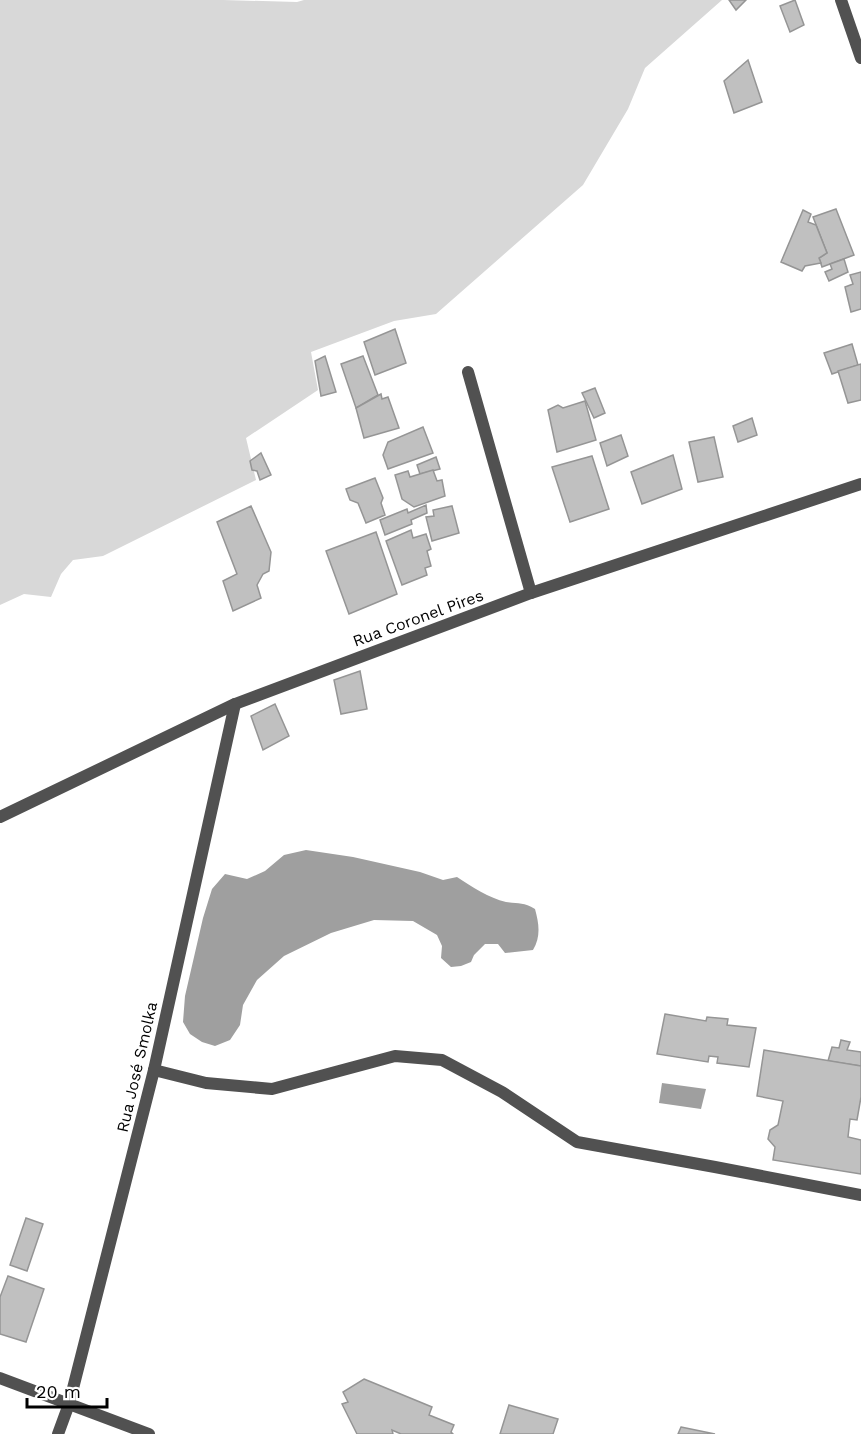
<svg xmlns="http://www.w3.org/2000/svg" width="861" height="1434" viewBox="0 0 861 1434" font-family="'Work Sans',sans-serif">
<rect width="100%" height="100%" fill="#fff"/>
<path fill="#d8d8d8" d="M0,0H223L297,2L304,0H722L645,68L628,109L583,185L436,314L394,321L311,352L318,390L246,438L256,480L103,556L73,560L61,574L51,597L24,594L0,605Z"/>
<g fill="#9f9f9f">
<path d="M306,850L353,857L420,872L443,880L457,877C472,887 489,898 506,902C519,904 523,902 535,909C539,924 541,936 533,950L505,953L498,944H485L474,955L471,962L461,966L451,967L441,958L442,946L437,935L413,921L374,920L331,933L284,956L257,980L243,1005L240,1025L230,1040L215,1046L202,1042L190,1034L183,1022L185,996L203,918L212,889L225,874L247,879L265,871L284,855Z"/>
<path d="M662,1083L706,1089L701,1109L659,1103Z"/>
</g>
<g fill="#c0c0c0" stroke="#959595" stroke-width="1.5">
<path d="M729,0H746L736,10Z"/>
<path d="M795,0L804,25L790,32L780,6Z"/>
<path d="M748,60L762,102L734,113L724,81Z"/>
<path d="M836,209L854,255L822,267L819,258L827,253L813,217Z"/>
<path d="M803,210L811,214L808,222L816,225L827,253L819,258L821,263L805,266L802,271L781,262Z"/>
<path d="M844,259L848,272L829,281L825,272L832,269L830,264Z"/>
<path d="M861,272V309L851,312L845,287L853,284L850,275Z"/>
<path d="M395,329L406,363L375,375L364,342Z"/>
<path d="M852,344L858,365L832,374L824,353Z"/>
<path d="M325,356L336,392L321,396L315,361Z"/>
<path d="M363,356L378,395L356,408L341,364Z"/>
<path d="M861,364V400L848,403L838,371Z"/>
<path d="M595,388L605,413L594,418L582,393Z"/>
<path d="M381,394L382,399L388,397L399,428L364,438L356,408Z"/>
<path d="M585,401L596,440L557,452L548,410L558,405L563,408Z"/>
<path d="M752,418L757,435L738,442L733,426Z"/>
<path d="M423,427L433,453L388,469L383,455L388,442Z"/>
<path d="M621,435L628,456L607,466L600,443Z"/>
<path d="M714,437L723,477L698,482L689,442Z"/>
<path d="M261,453L271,475L260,480L257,471L252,470L250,461Z"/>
<path d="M673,455L682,489L642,504L631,472Z"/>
<path d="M592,456L609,509L570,522L552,467Z"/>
<path d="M436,457L440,469L420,474L417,465Z"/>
<path d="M433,470L437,481L442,480L445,496L414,507L402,499L395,475L408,471L410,477Z"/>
<path d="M375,478L383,498L381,503L385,515L366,523L358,503L350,500L346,489Z"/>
<path d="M426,505L427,513L411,520L412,524L385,535L380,520L407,509L408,513Z"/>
<path d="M251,506L271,552L269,571L263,574L257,585L261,598L233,611L223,581L237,574L217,522Z"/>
<path d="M452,506L459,533L432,541L426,517L434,516L433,510Z"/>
<path d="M411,530L413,538L426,534L431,549L427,551L431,566L425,568L427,575L402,585L386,541Z"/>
<path d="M376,532L397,594L349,614L326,551Z"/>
<path d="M360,671L367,709L341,714L334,680Z"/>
<path d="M275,704L289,736L263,750L251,716Z"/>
<path d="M665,1014L706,1021L707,1017L728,1019L727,1025L756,1028L749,1067L717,1063L718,1057L709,1056L708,1062L657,1054Z"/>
<path d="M841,1040L850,1042L847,1050L861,1052V1066L828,1061L832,1047L839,1048Z"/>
<path d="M764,1050L861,1066V1097L857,1120L850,1119L848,1137L861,1140V1174L773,1160L775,1147L768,1139L770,1130L778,1125L783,1101L757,1096Z"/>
<path d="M26,1218L43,1224L27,1271L10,1265Z"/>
<path d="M8,1276L44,1289L26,1342L0,1334V1297Z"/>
<path d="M364,1379L432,1407L429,1415L454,1425L451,1432L453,1434H401L392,1430L393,1434H357L342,1404L348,1402L343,1392Z"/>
<path d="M509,1405L558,1419L553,1434H500Z"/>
<path d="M681,1427L715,1434H678Z"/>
</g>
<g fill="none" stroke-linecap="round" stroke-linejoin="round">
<path stroke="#515151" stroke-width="12" d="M154,1070L206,1083L272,1089L395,1056L442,1060L502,1092L577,1142L715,1167L861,1195"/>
<g stroke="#515151" stroke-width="12">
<path d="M841,0L861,58"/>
<path d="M468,372L531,593"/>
<path d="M0,817L235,704L531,593L861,484"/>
<path d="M0,1378L149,1434"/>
<path d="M58,1434L69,1404L154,1070L235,704"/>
</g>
</g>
<g text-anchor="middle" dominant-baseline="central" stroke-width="4.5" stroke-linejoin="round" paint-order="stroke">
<g font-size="16" fill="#000" stroke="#fff">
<text transform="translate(418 618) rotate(-20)">Rua Coronel Pires</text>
<text transform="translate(137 1067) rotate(-77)">Rua José Smolka</text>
</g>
</g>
<path d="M27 1398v9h80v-9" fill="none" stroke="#000000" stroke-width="3"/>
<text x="36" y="1398" font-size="18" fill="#000000" stroke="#ffffff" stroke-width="4.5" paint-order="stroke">20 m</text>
</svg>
